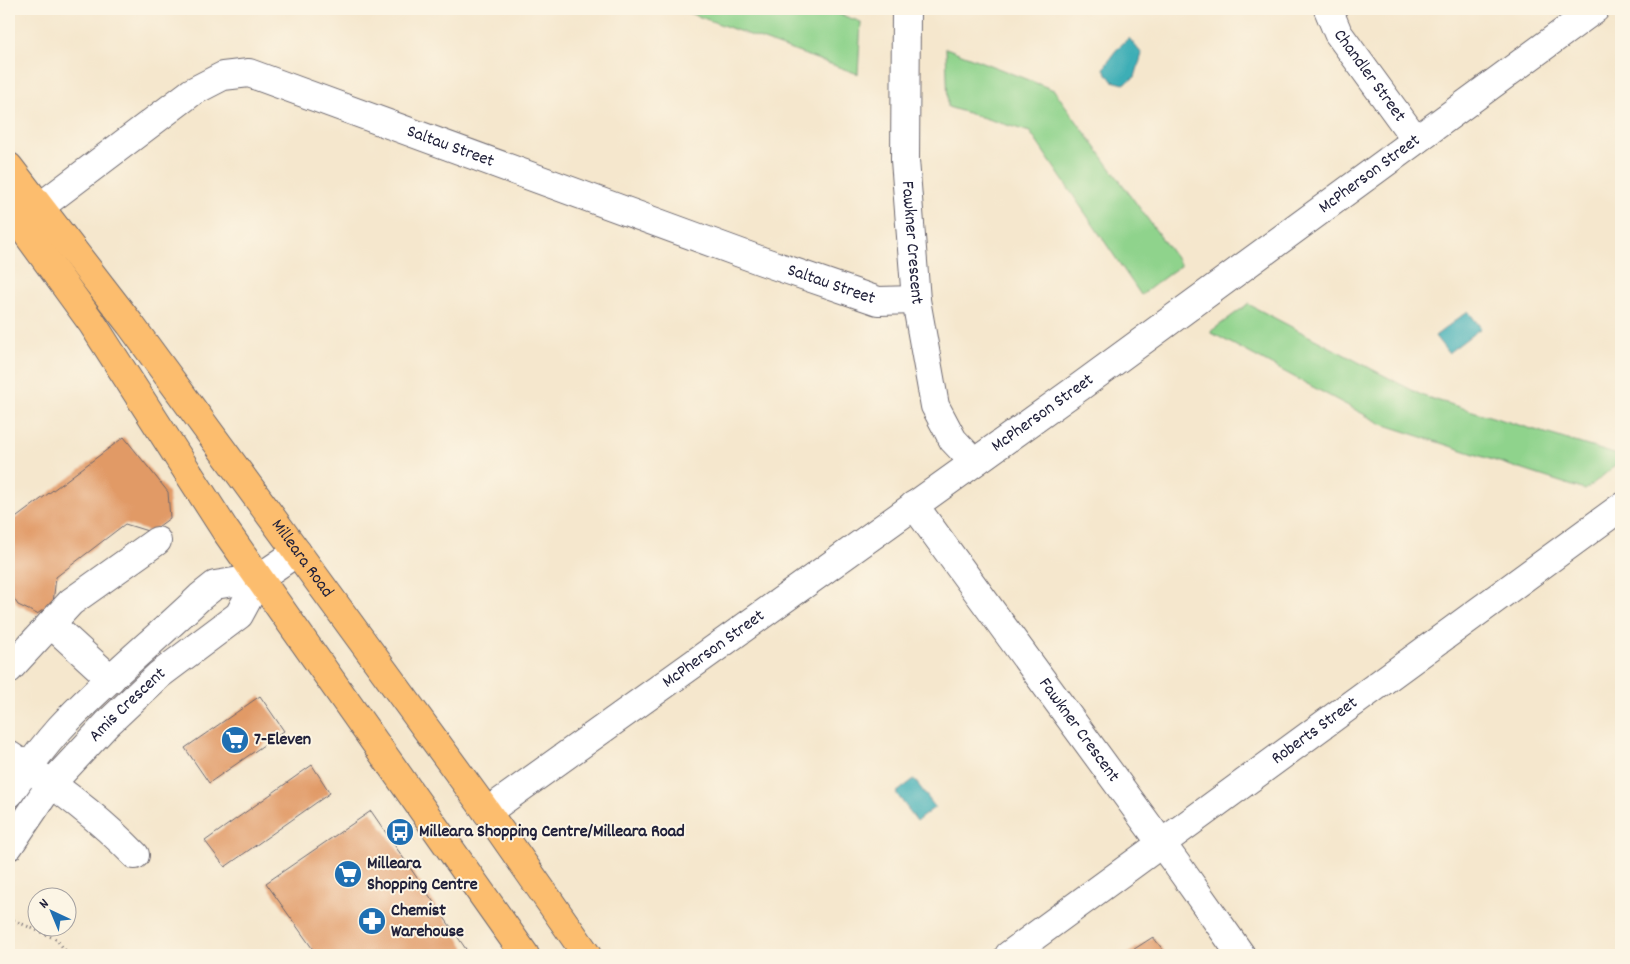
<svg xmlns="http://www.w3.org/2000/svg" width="1630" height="964" viewBox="0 0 1630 964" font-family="Dekko,sans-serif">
<rect width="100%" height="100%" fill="#fcf5e5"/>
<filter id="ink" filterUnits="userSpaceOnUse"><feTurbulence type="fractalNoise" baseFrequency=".02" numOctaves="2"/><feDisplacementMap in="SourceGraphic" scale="10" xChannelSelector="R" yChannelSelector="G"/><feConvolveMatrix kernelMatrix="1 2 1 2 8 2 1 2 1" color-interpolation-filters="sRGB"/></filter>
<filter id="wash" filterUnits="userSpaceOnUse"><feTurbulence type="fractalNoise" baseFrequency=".0096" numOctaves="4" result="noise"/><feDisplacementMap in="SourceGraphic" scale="20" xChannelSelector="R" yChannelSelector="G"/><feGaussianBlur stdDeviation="1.12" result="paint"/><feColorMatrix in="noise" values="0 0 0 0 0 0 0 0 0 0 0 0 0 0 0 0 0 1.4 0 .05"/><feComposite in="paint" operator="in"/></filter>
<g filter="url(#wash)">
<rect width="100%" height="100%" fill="#f5e7cd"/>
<g fill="#8fd38c" stroke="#587a64">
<path d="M678,9H825L861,22L858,74Z"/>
<path d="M946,48L1054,90L1181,265L1141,295L1030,132L948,107Z"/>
<path d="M1248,304L1423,396L1621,456V461L1585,490L1382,424L1210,332Z"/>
</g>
<g fill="#3daeb6" stroke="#306878">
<path d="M1129,38L1142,54L1135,77L1124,84L1112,81L1104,69C1110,56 1118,47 1129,38Z"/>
<path d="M1468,311L1481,328L1448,353L1435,336Z"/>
<path d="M914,779L935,807L917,821L896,793Z"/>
</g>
<g id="blocks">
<g fill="#e19a66">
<path d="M124,437L168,492L170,518L151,532L125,524L56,577L53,603L37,614L18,605L9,591V523Z"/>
<path d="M260,696L284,731L209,783L185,748Z"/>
<path d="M312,765L330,793L225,867L205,841Z"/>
<path d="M371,811L470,955H317L266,883Z"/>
<path d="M1153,937L1167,955H1125Z"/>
</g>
</g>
</g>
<g filter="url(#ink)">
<use href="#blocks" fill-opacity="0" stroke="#6c676e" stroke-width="1"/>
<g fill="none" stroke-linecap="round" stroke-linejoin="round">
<defs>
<g id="minor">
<path id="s1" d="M906,9L905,160L916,300L935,406L953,440L974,462"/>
<path id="s2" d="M1328,9L1338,33L1416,140"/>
<path id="s3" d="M20,222L192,92L223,76L249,73L762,261L878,301L916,300"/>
<path id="s4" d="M914,505L1178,866L1241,955"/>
<path d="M51,624L111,679"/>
<path d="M9,669L71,602L157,541"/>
<path d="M9,755C54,784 97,816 135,855"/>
<path d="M9,794C25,771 41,749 60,728C104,681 154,641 200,597L215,585L259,578L297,552"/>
<path id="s5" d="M487,812L1081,386L1595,9"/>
<path id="s6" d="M9,846L51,784L107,724L159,675L239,615L259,578"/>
<path id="s7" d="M1009,955L1621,507"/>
</g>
<g id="major">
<path id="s8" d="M9,167L130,324L297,552L487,812L587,955"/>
<path d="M9,209L92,323L225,530L525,955"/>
</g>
</defs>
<use href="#minor" stroke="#6c676e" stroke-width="30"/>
<use href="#major" stroke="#6c676e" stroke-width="30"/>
<path stroke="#6c676e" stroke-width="3" stroke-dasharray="1 4" stroke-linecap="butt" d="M9,918L56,939L69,955"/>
<use href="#minor" stroke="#fff" stroke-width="28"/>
<use href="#major" stroke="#fcbd6e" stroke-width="28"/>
</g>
</g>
<defs>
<symbol id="supermarket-disc" viewBox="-11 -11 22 22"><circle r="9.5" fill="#1f6fb2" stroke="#fcf5e5"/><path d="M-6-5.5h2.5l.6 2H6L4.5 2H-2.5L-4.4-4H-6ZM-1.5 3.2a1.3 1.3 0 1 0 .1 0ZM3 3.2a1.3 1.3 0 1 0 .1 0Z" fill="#fff"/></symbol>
<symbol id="bus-disc" viewBox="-11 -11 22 22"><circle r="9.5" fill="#1f6fb2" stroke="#fcf5e5"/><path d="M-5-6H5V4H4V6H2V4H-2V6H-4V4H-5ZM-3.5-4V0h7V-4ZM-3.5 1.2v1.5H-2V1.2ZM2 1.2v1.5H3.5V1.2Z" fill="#fff"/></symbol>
<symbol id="pharmacy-disc" viewBox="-11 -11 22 22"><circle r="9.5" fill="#1f6fb2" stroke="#fcf5e5"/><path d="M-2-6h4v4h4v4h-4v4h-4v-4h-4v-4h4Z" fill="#fff"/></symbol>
</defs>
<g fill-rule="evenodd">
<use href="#supermarket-disc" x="219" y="724" width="32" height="32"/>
<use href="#bus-disc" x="384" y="816" width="32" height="32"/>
<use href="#supermarket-disc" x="332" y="858" width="32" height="32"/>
<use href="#pharmacy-disc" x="356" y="905" width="32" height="32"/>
</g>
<g text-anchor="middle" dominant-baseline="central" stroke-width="4" stroke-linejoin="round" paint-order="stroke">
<g font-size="18" fill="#22223b" stroke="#fcf5e5">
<text stroke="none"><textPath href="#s2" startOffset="79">Chandler Street</textPath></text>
<text stroke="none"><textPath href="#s3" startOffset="491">Saltau Street</textPath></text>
<text stroke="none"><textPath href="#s5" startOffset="1089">McPherson Street</textPath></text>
<text stroke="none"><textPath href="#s1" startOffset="234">Fawkner Crescent</textPath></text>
<text stroke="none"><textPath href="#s3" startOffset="896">Saltau Street</textPath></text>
<text stroke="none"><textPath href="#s5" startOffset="684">McPherson Street</textPath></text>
<text stroke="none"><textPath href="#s8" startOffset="489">Milleara Road</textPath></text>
<text stroke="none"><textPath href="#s5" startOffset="279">McPherson Street</textPath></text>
<text stroke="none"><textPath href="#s6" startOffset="185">Amis Crescent</textPath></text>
<text stroke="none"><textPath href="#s4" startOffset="279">Fawkner Crescent</textPath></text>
<text stroke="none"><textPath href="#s7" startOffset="379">Roberts Street</textPath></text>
</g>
<g font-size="18" font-weight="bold" fill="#22223b" stroke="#fcf5e5" text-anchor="start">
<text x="254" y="740">7-Eleven</text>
<text x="419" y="832">Milleara Shopping Centre/Milleara Road</text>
<text x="367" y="864">Milleara<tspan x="367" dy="21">Shopping Centre</tspan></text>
<text x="391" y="911">Chemist<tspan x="391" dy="21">Warehouse</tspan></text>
</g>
</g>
<rect width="1630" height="964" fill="none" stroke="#fcf5e5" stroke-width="30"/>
<g transform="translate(52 912) rotate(316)"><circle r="24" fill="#fcf5e5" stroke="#a5a1a1"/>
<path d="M0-4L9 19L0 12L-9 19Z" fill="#1f6fb2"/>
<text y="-8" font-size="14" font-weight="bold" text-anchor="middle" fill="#22223b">N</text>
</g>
</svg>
